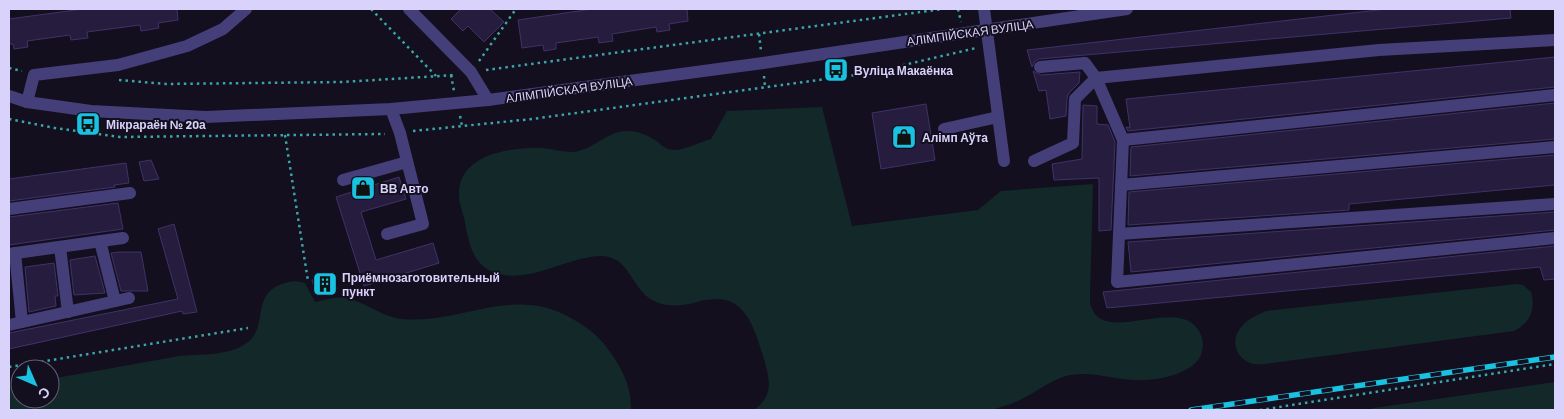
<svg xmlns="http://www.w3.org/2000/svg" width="1564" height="419" viewBox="0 0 1564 419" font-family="Barlow,sans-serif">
<rect width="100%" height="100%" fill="#130f1f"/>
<g fill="#132829">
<path d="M822,107L852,226L978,210L1001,191L1093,184L1090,297C1090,301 1090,305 1092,309C1107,345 1184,292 1201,335C1204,342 1203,350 1200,357C1189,376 1154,381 1134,380C1112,379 1092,371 1070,375C1052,379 1038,391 1022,399C1012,404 1001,407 990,410H754C774,395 770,381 764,359C752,322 744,289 697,302C682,306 666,308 652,300C631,288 630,257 602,256C568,256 526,286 493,272C470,262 469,240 464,218C462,210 459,202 459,195C458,153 512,147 542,148C552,149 563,152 573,152C593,150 608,131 626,131C636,131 646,134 655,140C661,144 665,150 674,150C685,150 700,142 711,139L727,111Z"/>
<path d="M294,281L305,283L315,302C324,300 336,296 345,298C365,301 381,317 402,319C460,325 512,285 569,317C584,325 597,334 607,348C621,366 632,387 631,410H9V386L20,384V399H50V379C92,372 133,364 174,357C196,353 222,357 242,346C275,329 243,289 294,281Z"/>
<path d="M1517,284L1523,285L1531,292C1536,308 1530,324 1514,331L1265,364C1260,364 1254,365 1250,363C1233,356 1231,337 1243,325C1249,318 1258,315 1266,311Z"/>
<path d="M1555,382V410H1369L1374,408Z"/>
</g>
<g fill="#261d3e" stroke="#3f3268">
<path d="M83,9H177L178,20L158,23L159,28L141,31L140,25L87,32L88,38L71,40L70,35L27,41L28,47L14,49L13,44H9V19Z"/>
<path d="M461,9H490L504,22L484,42L468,26L463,31L451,19Z"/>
<path d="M592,9H687L688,21L669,24L670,30L657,32L656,27L612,34L613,41L599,43L598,37L556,43V49L544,51L543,45L522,48L518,20Z"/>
<path d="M1387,9H1510L1511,18L1039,59L1035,61L1032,67L1027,50Z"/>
<path d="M1555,57V87L1128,131L1126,127L1130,128L1126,99Z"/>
<path d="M1033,71L1041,75L1080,72L1079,83L1069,93L1067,98L1066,116L1050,119L1046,90L1039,91Z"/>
<path d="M1555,103V139L1130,176L1131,147Z"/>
<path d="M926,104L935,160L881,169L872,113Z"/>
<path d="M1083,105L1097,106V124L1108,125L1115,142L1111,230L1099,231V178L1054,180L1052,164L1082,159Z"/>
<path d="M1555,155V185L1349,204V210L1128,225L1129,192Z"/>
<path d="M151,160L159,179L144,181L139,162Z"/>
<path d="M126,163L129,183L114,185L115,187L9,201V179Z"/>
<path d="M399,177L406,199L361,212L376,260L433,243L439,263L364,286L336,197Z"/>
<path d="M118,203L123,229L9,245V217Z"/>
<path d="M1555,212V230L1131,272L1128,242Z"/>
<path d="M174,224L197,312L183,314L182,311L9,349V333L178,299L158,229Z"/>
<path d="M1555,246V279L1544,280L1540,267L1107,308L1103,292Z"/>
<path d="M119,252H141L148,291H121L111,253Z"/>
<path d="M95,256L105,293L74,295L70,260Z"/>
<path d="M54,263L58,296H55L56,306L29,312L25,267Z"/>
<path d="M334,274L337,289L316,294L312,280Z"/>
</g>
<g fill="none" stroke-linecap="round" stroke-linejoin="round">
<g stroke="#3ba6a5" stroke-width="2.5" stroke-dasharray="2.5 4" stroke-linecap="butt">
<path d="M371,9L436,76"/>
<path d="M958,9L961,22"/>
<path d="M759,34L761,51"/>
<path d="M479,61L516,9"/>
<path d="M9,68L22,71"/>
<path d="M486,70L943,9"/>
<path d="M451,75L454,91"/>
<path d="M764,76L765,87"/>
<path d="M119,80L166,84L342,82L456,75"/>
<path d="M460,116L462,126"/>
<path d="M9,119L55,128L120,137L385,134"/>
<path d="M413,131L532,119L870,73L976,48"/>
<path d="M285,135L308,281"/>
<path d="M9,367L248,328"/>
<path d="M1260,410L1555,364"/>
</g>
<g stroke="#443f79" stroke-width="12">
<path d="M409,9L471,72L488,100"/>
<path d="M984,9L1004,161"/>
<path d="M1040,67L1085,63L1096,78L1123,140L1117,282L1555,238"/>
<path d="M9,96L27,102L91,111L206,117L391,109L488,100L763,63L1127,9"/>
<path d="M27,102L34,75L118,65L187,46L223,29L246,9"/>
<path d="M944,129L998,117"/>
<path d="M1123,140L1555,95"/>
<path d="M1034,161L1073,143L1075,99L1096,78L1379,50L1555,40"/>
<path d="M343,180L407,162"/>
<path d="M1121,185L1555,147"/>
<path d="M9,209L130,193"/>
<path d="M387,234L423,224L400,133L391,109"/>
<path d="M1119,234L1555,204"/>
<path d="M100,241L115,301"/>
<path d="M60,247L68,312"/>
<path d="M15,253L22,322"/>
<path d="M9,254L123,238"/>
<path d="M9,325L129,298"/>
</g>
<defs>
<path id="rail" d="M1191,410L1555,357"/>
</defs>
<use href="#rail" stroke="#19c2e0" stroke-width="5.5"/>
<use href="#rail" stroke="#130f1f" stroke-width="4" stroke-dasharray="11" stroke-linecap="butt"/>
</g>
<defs>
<symbol id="bus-square" viewBox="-11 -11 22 22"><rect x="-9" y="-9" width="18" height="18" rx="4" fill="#19c2e0" stroke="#130f1f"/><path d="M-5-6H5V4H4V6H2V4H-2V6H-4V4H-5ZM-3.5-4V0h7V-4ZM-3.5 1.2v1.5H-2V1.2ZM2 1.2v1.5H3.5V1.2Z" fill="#111"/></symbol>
<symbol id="shop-square" viewBox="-11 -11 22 22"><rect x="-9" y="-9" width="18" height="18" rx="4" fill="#19c2e0" stroke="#130f1f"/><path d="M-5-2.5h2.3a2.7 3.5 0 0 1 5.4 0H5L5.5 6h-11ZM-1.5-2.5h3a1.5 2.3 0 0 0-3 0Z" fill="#111"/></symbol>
<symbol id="building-square" viewBox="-11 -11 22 22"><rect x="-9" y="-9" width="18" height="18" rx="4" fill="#19c2e0" stroke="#130f1f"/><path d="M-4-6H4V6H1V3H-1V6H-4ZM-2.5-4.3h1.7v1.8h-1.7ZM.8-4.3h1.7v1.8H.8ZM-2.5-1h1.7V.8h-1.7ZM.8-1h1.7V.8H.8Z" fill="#111"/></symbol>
</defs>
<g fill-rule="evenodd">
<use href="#bus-square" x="822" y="56" width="28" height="28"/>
<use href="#bus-square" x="74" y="110" width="28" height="28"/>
<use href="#shop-square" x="890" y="123" width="28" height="28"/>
<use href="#shop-square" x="349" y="174" width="28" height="28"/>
<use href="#building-square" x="311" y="270" width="28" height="28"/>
</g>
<g text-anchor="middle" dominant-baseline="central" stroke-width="4" stroke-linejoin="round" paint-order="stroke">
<g font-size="12" fill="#d9d2fa" stroke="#130f1f">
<text transform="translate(970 32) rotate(-8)">АЛІМПІЙСКАЯ ВУЛІЦА</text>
<text transform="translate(569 89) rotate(-8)">АЛІМПІЙСКАЯ ВУЛІЦА</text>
</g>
<g font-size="12" font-weight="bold" fill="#d9d2fa" stroke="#130f1f" text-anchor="start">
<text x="854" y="70">Вуліца Макаёнка</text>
<text x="106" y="124">Мікрараён № 20а</text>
<text x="922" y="137">Алімп Аўта</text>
<text x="380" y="188">ВВ Авто</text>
<text x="342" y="277">Приёмнозаготовительный<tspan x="342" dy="14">пункт</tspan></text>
</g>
</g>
<rect width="1564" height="419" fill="none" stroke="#d9d2fa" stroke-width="20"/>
<g transform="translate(35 384) rotate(135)"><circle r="24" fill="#130f1f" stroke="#625d77"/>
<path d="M0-4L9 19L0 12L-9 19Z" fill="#19c2e0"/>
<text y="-8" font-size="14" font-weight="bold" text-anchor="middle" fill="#d9d2fa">С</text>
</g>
</svg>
